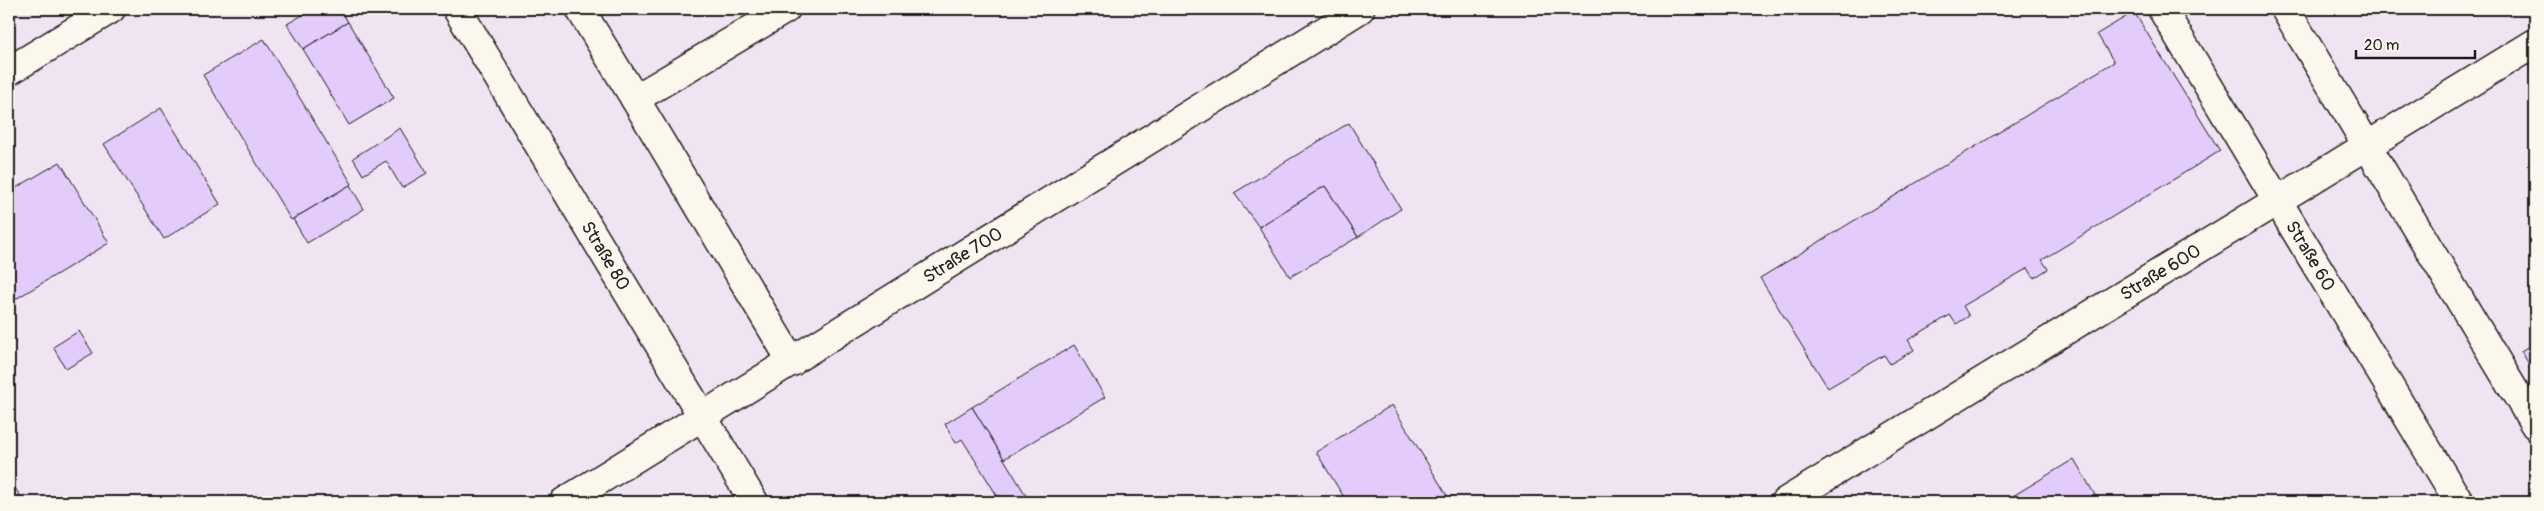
<svg xmlns="http://www.w3.org/2000/svg" width="2544" height="511" viewBox="0 0 2544 511" font-family="Pangolin,sans-serif">
<rect width="100%" height="100%" fill="#f6eeef"/>
<filter id="ink" filterUnits="userSpaceOnUse"><feTurbulence type="fractalNoise" baseFrequency=".02" numOctaves="2"/><feDisplacementMap in="SourceGraphic" scale="10" xChannelSelector="R" yChannelSelector="G"/><feConvolveMatrix kernelMatrix="1 2 1 2 8 2 1 2 1" color-interpolation-filters="sRGB"/></filter>
<g filter="url(#ink)">
<rect fill="#f0e4f3" x="9" y="9" width="2526" height="493"/>
<g fill="#e3cbfb" stroke="#1c1c1c">
<path d="M313,9H340L348,22L303,49L287,24Z"/>
<path d="M2134,12L2220,151L2042,260L2048,269L2034,278L2028,268L1963,306L1969,316L1956,324L1950,315L1908,340L1914,350L1890,364L1884,355L1828,388L1760,278L2114,62L2097,34Z"/>
<path d="M348,22L394,98L349,125L303,49Z"/>
<path d="M264,39L352,184L291,220L203,75Z"/>
<path d="M161,108L220,204L164,239L104,144Z"/>
<path d="M1349,123L1401,209L1358,237L1325,186L1259,227L1234,193Z"/>
<path d="M400,128L427,173L402,188L386,161L363,175L353,158Z"/>
<path d="M60,162L109,243L9,303V192Z"/>
<path d="M350,185L364,209L307,243L293,219Z"/>
<path d="M1325,186L1358,237L1290,277L1259,227Z"/>
<path d="M79,331L93,353L66,369L53,347Z"/>
<path d="M2535,342V374L2521,351Z"/>
<path d="M1074,345L1105,397L1004,459L972,407Z"/>
<path d="M1392,405L1451,502H1347L1316,452Z"/>
<path d="M972,407L1004,459L1030,502H1001L962,439L956,443L945,424Z"/>
<path d="M2074,459L2099,502H2003Z"/>
<path d="M10,480L24,502H9Z"/>
</g>
<g fill="none" stroke-linecap="round" stroke-linejoin="round">
<defs>
<g id="minor">
<path id="s1" d="M457,9L754,502"/>
<path d="M580,9L635,99"/>
<path d="M786,9L635,99L792,362"/>
<path id="s2" d="M2162,9L2459,502"/>
<path d="M2285,9L2535,425"/>
<path d="M9,71L111,9"/>
<path id="s3" d="M564,502L1360,9"/>
<path id="s4" d="M1785,502L2535,43"/>
</g>
</defs>
<use href="#minor" stroke="#1c1c1c" stroke-width="31"/>
<use href="#minor" stroke="#fbf7ec" stroke-width="28"/>
</g>
</g>
<g text-anchor="middle" dominant-baseline="central" stroke-width="4" stroke-linejoin="round" paint-order="stroke">
<g font-size="18" fill="#1c1c1c" stroke="#fbf7ec">
<text stroke="none"><textPath href="#s2" startOffset="288">Straße 60</textPath></text>
<text stroke="none"><textPath href="#s1" startOffset="288">Straße 80</textPath></text>
<text stroke="none"><textPath href="#s3" startOffset="469">Straße 700</textPath></text>
<text stroke="none"><textPath href="#s4" startOffset="440">Straße 600</textPath></text>
</g>
</g>
<rect width="2544" height="511" fill="none" stroke="#fbf7ec" stroke-width="30"/>
<rect x="15" y="15" width="2514" height="481" fill="none" stroke="#1c1c1c" stroke-width="2" filter="url(#ink)"/>
<path d="M2356 50v8h119v-8" fill="none" stroke="#1c1c1c" stroke-width="2.5"/>
<text x="2364" y="50" font-size="15" fill="#1c1c1c" stroke="#fbf7ec" stroke-width="4" paint-order="stroke">20 m</text>
</svg>
